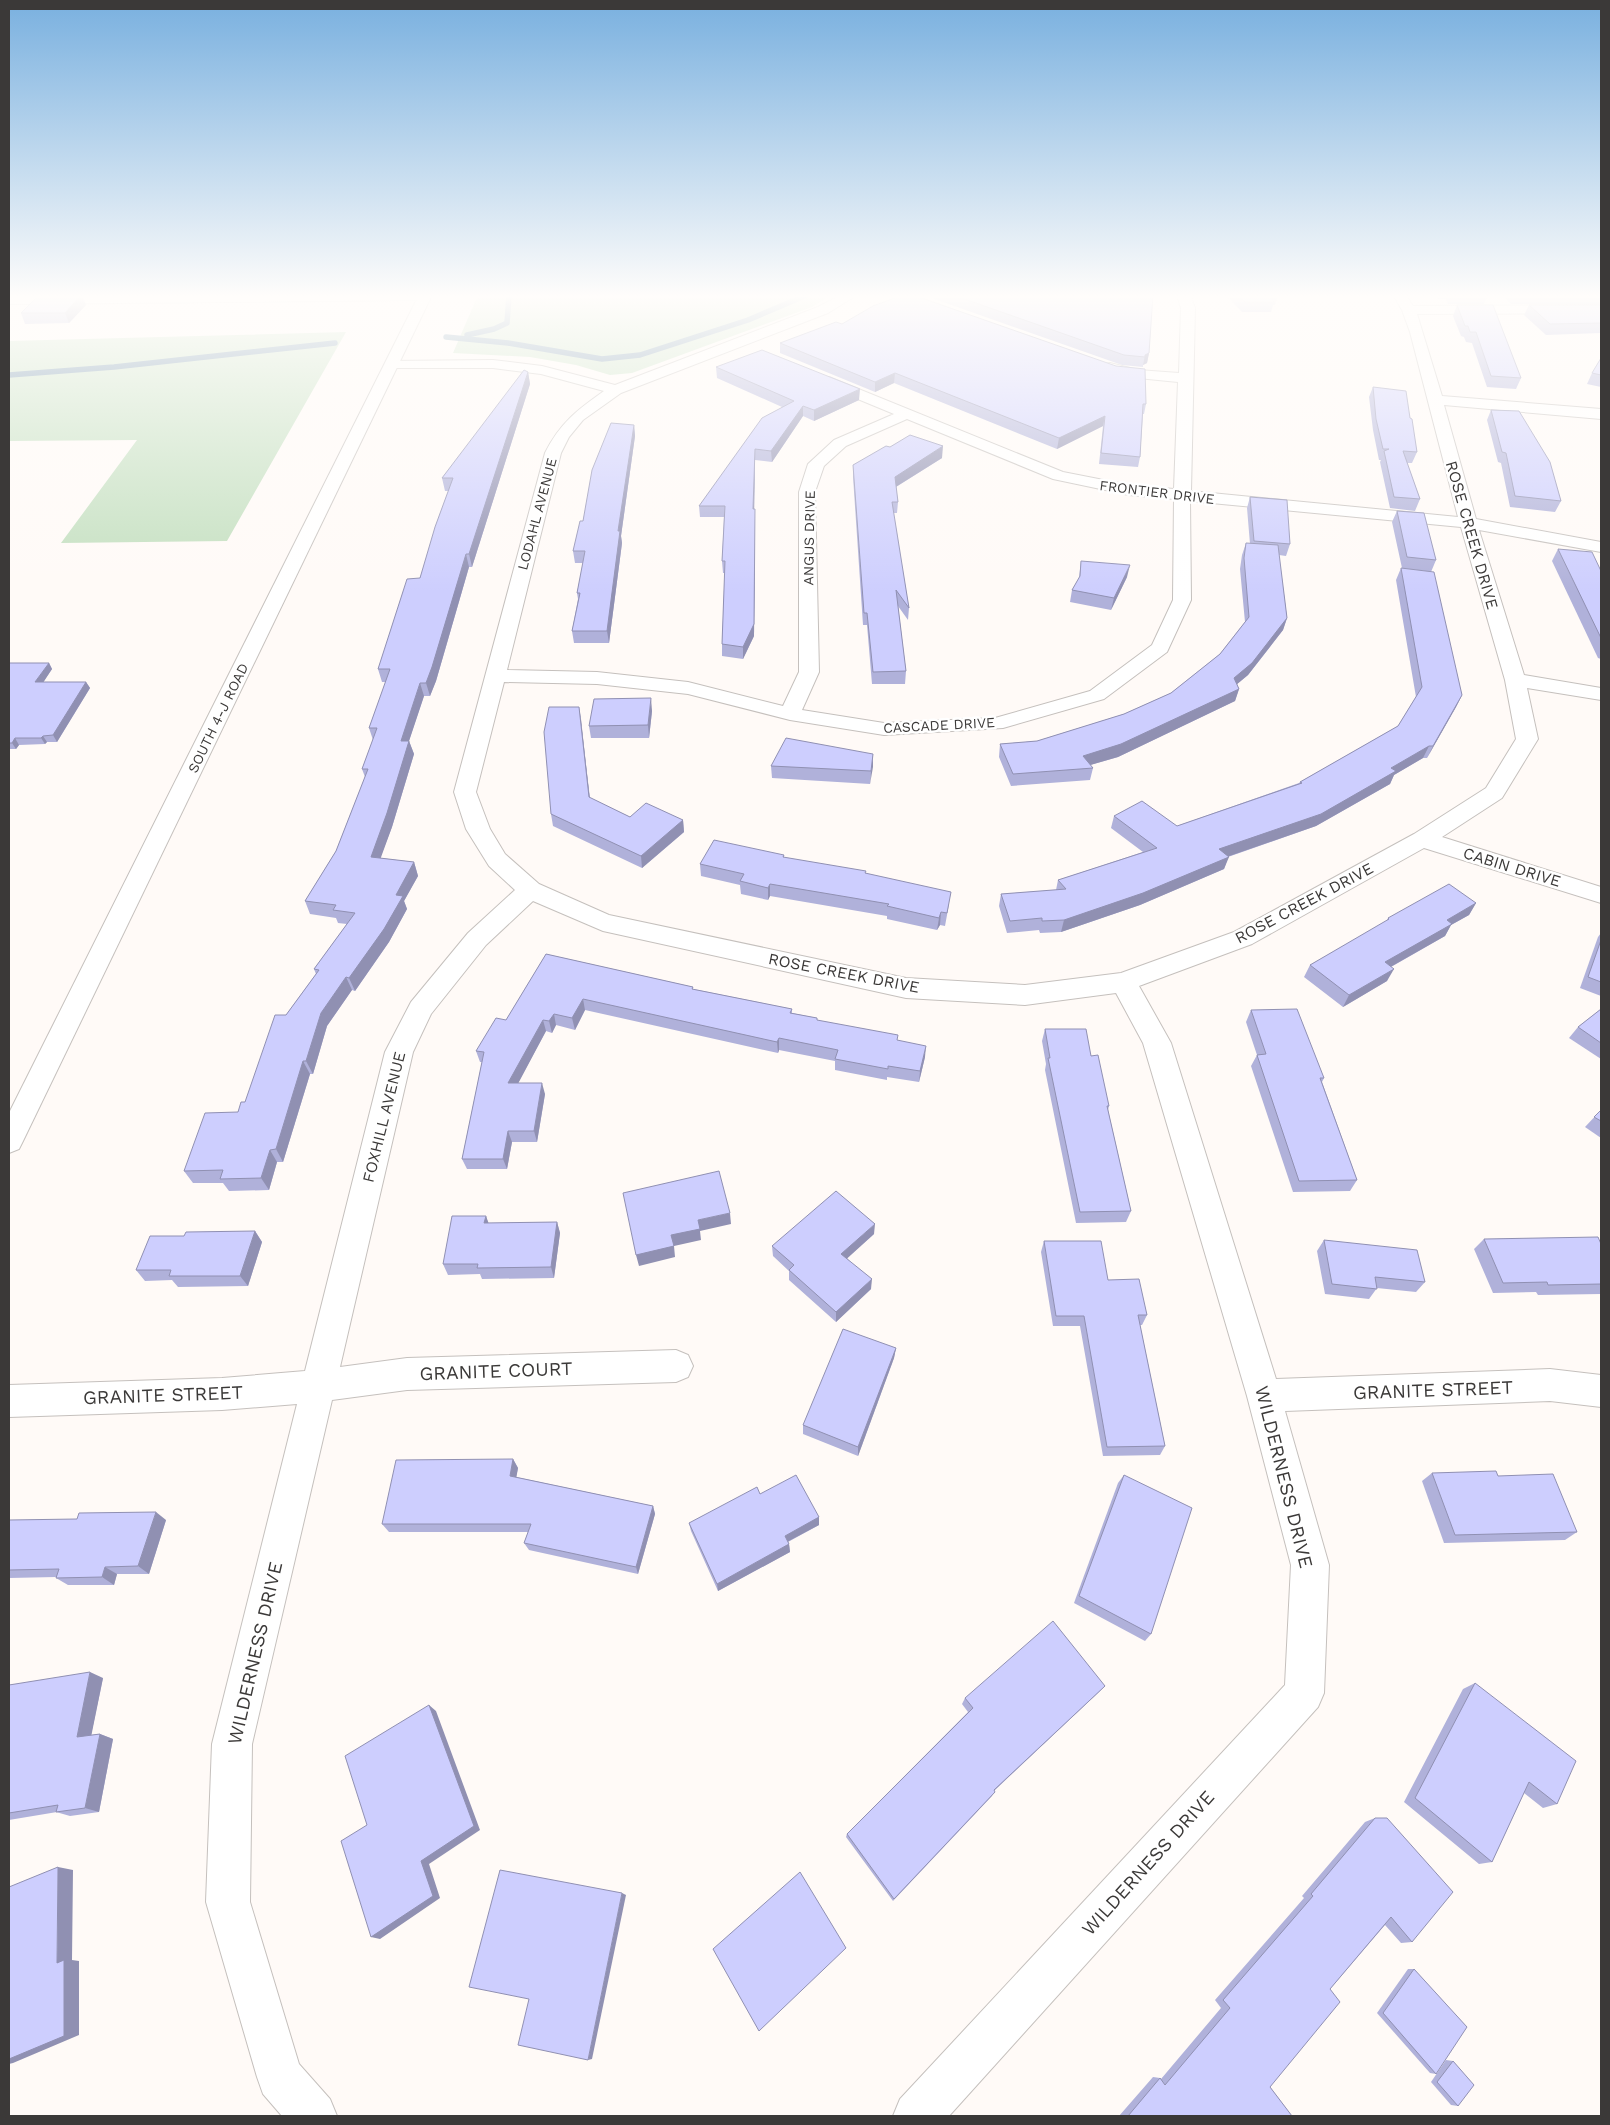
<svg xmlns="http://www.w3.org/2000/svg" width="1610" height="2125" viewBox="0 0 1610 2125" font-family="'Work Sans',sans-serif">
<rect width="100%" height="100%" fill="#fffaf7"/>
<g fill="#c3dfbf">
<path d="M478,295H831L812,307L632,373L610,375L576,365L530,357L453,353Z"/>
<path d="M346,332L227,541L61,543L137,440L9,441V341Z"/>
</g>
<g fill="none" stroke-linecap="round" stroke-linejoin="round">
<g stroke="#6287a3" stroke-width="5.5">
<path d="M467,335L494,329L507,323L509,295"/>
<path d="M446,337L508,343L602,359L640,355L748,320L807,295"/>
<path d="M9,375L114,367L335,343"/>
</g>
<defs>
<g id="minor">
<path d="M841,295H857L828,313L621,393L583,420L569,437L561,453L507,670L597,672L688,682L783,706L799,672V492L808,464L834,440L894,414L819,383L817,380L819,377H829L1063,472L1129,485L1174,489L1178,382L1138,378L1105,370L1103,367L1105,364L1110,363L1138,370L1179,373L1181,308L1177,295H1190L1195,308L1191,491L1458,517L1410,332L1402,310L1393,295H1406L1413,306L1601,305V313L1417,314L1442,396L1601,409V419L1444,405L1476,519L1601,542V552L1479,530L1524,675L1601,688V700L1527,688L1538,739L1502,798L1442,837L1601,887V903L1424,848L1252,944L1139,986L1171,1043L1276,1379L1550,1369L1601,1375V1407L1550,1401L1285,1411L1329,1565L1324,1693L1318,1707L949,2116H893L900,2099L1285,1685L1291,1565L1247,1396L1143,1043L1116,993L1025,1005L906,998L603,931L533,901L486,945L431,1014L413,1052L340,1367L407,1358L676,1350L688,1355L693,1366L688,1377L676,1382L407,1390L332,1400L252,1744L250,1902L299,2064L330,2099L337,2116H282L263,2094L257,2077L206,1902L212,1744L297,1404L222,1410L9,1417V1385L222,1378L305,1371L385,1052L411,1002L468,933L515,890L489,866L466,829L454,792L545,453C560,423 577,410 604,391L541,374L493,368H393L388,367L386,364L388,361L493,360L542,366L615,385L818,307ZM907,419L1053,479L1129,495L1174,499L1173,600L1152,645L1090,691L995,718L884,723L802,710L819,672L815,492L824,466L846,446ZM1190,501L1461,527L1505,680L1516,739L1486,788L1414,834L1234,932L1121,973L1025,985L906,978L609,915L539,884L505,854L490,829L476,792L504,682L597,684L688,694L790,720L884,735L1003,728L1104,699L1167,652L1191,600Z"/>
<path d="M9,296H432L426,300L9,304Z"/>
</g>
<path id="major" d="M419,295H432L23,1141L19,1149L9,1153V1113Z"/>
</defs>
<use href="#minor" stroke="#c5c0bd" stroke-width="2"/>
<use href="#major" stroke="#c5c0bd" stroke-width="2"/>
<use href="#minor" fill="#fff" fill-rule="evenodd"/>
<use href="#major" fill="#fff" fill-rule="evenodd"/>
</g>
<g fill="#b0b1da">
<path d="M39,295H82L86,305L69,323L25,324L21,313Z"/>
<path d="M926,295H1153L1149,353L1147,363L1143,365V367L1122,365L926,296Z"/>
<path d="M1226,295H1278L1275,305H1273L1271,312H1242Z"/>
<path d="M1435,295H1488L1484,304H1448L1446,299H1438Z"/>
<path d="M1502,295H1601V304H1511Z"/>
<path d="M1457,305L1521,378L1516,389L1487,387L1472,343L1466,342L1464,337L1461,336L1453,316Z"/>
<path d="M1529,305H1601V333L1546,335L1524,315Z"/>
<path d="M842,324L1146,404L1144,414H1143L1140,457L1138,467L1099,464L1103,426L1057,449L894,383L875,392L780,353V343Z"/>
<path d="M1601,358V387L1587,384L1592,373Z"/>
<path d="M716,367L859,400L814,421L803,416L772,462L755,460L754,509L755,521L754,636L743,659L722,656V644L725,573H723L722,561L724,517H700L699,506L782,407L717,378Z"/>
<path d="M528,372L530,384L472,567H469L436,681L430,696H424L409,741L414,754L392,827L380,858L414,862L418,876L404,901L407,909L389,942L355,991L352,990L327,1026L313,1074H310L283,1162H277L269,1190L229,1191L223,1183H193L184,1171L238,1112L245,1102L286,1015L316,974L314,969L347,924L338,923L336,918L310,914L305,901L336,851L365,777L362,769L373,740L369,728L386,682H382L378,669L420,578L449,491H445L442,478Z"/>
<path d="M1373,387L1410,418L1417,452L1412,463H1407L1420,499L1415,511L1390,508L1380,462L1381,460H1379L1373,430L1369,397Z"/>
<path d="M1491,410L1561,501L1555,512L1510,507L1501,463L1498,462L1487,420Z"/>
<path d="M634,425L635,436L621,536L622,543L609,643H574L572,631L578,599L577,593L583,563H575L573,551L583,521Z"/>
<path d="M890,447L942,458L896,487L898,502L897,513H893L909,608L908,620L898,606L906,671L905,684H872L867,625H863L853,477V465Z"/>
<path d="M1250,497L1290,544L1286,556L1279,555L1287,618L1283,630L1248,675L1237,684L1239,689L1235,701L1118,757L1090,765L1093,768L1090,780L1011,786L999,757L1000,744L1037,741L1124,714L1171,693L1220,654L1245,622L1240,569L1242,555L1246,543L1250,544L1247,508Z"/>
<path d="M1397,511L1436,560L1431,572L1462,695L1456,707L1427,758H1423L1394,775L1390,784L1316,826L1228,857L1224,869L1140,905L1061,932L1040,933L1039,930L1007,933L999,906L1001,894L1056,890L1058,880L1143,852L1111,828L1114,816L1177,826L1299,783L1300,782L1398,726L1416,697L1396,580L1401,568H1402L1392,522Z"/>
<path d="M1558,549L1601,571V659L1598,658L1552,561Z"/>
<path d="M1081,561L1127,577L1111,610L1070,602L1072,590L1079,578Z"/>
<path d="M9,663H49L52,669L43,682H86L90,688L57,742H47L45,744L19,745L16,749H9Z"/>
<path d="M579,707L590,798L630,817L683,820L684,832L642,868L553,826L551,814Z"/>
<path d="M652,711L649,738H591L589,726Z"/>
<path d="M873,754L870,784L772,778L771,766Z"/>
<path d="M784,855V858L865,873L949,904L945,926L940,925L937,930L887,919V916L770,896L768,900L741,894L740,885L701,876L700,864Z"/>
<path d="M1476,903L1469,915L1451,925L1445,936L1391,967L1387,981L1343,1007L1304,977L1310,965L1386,922L1388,918Z"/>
<path d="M1601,933V996L1580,988L1598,937Z"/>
<path d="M546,954L693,987V989L792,1009V1013L817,1018V1021L897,1041L925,1057L919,1082L887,1077V1080L835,1070V1061L779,1050L778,1053L585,1010L575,1030L556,1025L552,1033L546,1031L518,1083L545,1094L537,1142H512L507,1169H467L462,1159L482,1062H480L476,1051L506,1020Z"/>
<path d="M1601,1009V1059L1569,1038L1578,1027Z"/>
<path d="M1251,1010L1324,1078L1322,1082L1357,1180L1350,1191L1293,1192L1251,1066L1257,1055L1246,1022Z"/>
<path d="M1045,1029L1091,1056L1109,1106L1108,1110L1131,1211L1126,1222L1076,1223L1045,1070L1046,1064L1042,1041Z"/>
<path d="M1601,1110V1138L1585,1127Z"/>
<path d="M486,1216L488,1223L557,1222L560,1233L554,1278L482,1279L480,1274L448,1275L443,1264Z"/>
<path d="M255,1231L262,1242L248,1286L178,1287L172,1280L145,1281L136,1270Z"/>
<path d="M874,1234L847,1258L871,1289L836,1322L789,1280V1271L773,1256L772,1246Z"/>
<path d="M1484,1239L1601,1244V1294L1538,1295L1536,1292L1493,1293L1474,1249Z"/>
<path d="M1324,1240L1425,1282L1416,1292L1377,1288L1369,1299L1325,1294L1317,1251Z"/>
<path d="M1044,1241L1108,1280L1147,1315L1142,1325H1140L1165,1446L1160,1455L1103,1456L1080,1326H1053L1041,1252Z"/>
<path d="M896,1348L894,1358L858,1456L803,1434V1425Z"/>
<path d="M513,1459L518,1468L516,1477L653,1506L655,1514L638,1574L529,1550L524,1543L528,1532H389L382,1524Z"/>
<path d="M1432,1473L1498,1476L1577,1532L1565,1540L1444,1543L1422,1481Z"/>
<path d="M1124,1475L1151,1634L1145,1641L1074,1603L1118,1483Z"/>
<path d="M760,1494L819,1517V1525L788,1542L789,1544L790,1552L718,1591L691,1531L689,1523Z"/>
<path d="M9,1520H166L149,1574H117L114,1585H68L56,1578V1577L9,1578Z"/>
<path d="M103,1678L91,1735L100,1734L113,1739L99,1812L70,1816L56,1812H57L9,1820V1685Z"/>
<path d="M1475,1683L1557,1804L1543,1808L1524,1793L1492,1862L1479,1864L1404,1802L1463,1689Z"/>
<path d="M1105,1686L994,1791L992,1796L893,1901L846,1837L847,1834L968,1712L962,1704L965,1698Z"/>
<path d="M1375,1818L1412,1942L1401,1943L1385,1925L1330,1989L1270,2087L1292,2116H1119L1153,2077L1160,2078L1161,2079L1221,2008L1215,2000L1304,1898L1302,1896L1365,1822Z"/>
<path d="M1408,1969H1414L1436,2074L1430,2073L1377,2013Z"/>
<path d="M1446,2060L1453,2061L1458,2106L1451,2105L1431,2082Z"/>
</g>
<g fill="#9090b2">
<path d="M81,295L86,305L69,323L65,313Z"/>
<path d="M1149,353L1147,363L1143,365L1145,355Z"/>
<path d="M528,372L530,384L472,567L469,554Z"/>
<path d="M895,373L894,383L875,392V382Z"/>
<path d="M860,389L859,400L814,421V410Z"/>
<path d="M803,406V416L772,462L771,451Z"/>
<path d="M1105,416L1103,426L1057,449L1059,438Z"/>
<path d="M634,425L635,436L621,536L622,543L609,643L607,631L618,531Z"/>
<path d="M943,446L942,458L894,488L895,477Z"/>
<path d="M755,449V460L754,521L753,509Z"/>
<path d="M755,509L754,636L743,659V647Z"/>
<path d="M466,554L469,567L436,681L430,696L426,683Z"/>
<path d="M1130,565L1127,577L1111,610L1114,598Z"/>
<path d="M1287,618L1283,630L1248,675L1230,690L1234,678Z"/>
<path d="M49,663L52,669L39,689L35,682Z"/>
<path d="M86,682L90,688L57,742L53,735Z"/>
<path d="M420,683L424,696L409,741L414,754L392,827L376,871L371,857L401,741Z"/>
<path d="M1239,689L1235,701L1118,757L1080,768L1083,756Z"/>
<path d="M1462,695L1456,707L1427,758L1433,746Z"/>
<path d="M651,698L652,711L649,738L648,725Z"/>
<path d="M579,707L581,719L591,810L589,797Z"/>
<path d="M43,736L47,742L45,744L41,738Z"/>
<path d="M15,738L19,745L16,749L12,743Z"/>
<path d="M1429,746L1423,758L1394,775L1390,784L1316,826L1215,861L1219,849L1391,768Z"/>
<path d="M873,754V767L870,784L871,771Z"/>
<path d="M683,820L684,832L642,868L641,856Z"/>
<path d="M1229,857L1224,869L1140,905L1061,932L1064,920Z"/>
<path d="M414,862L418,876L404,901L407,909L389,942L355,991L349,978Z"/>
<path d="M770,884V896L768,900V888Z"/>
<path d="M1476,903L1469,915L1451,925L1445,936L1378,974L1385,962L1447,920Z"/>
<path d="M941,912L940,925L937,930L939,918Z"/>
<path d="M1394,969L1387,981L1343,1007L1349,995Z"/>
<path d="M346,977L352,990L327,1026L313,1074L306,1061L321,1013Z"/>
<path d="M583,999L585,1010L575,1030L572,1018Z"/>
<path d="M554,1014L556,1025L552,1033L549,1021Z"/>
<path d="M543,1020L546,1031L512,1095L508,1083Z"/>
<path d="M779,1038V1050L778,1053L777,1042Z"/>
<path d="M926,1046L925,1057L919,1082L920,1071Z"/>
<path d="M303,1061L310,1074L283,1162L276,1149Z"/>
<path d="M542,1083L545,1094L537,1142L534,1131Z"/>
<path d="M508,1131L512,1142L507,1169L503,1159Z"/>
<path d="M270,1150L277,1162L269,1190L261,1178Z"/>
<path d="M730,1213L731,1224L700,1231L701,1240L674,1246L675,1257L639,1266L636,1255L698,1220Z"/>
<path d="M486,1216L490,1227L484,1223Z"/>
<path d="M557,1222L560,1233L554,1278L551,1267Z"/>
<path d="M875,1224L874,1234L841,1264V1254Z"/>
<path d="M255,1231L262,1242L248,1286L240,1276Z"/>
<path d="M872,1279L871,1289L836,1322V1312Z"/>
<path d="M896,1348L894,1358L858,1456V1447Z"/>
<path d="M513,1459L518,1468L515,1485L510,1476Z"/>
<path d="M653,1506L655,1514L638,1574L636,1567Z"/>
<path d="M156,1512L166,1520L149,1574L138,1566Z"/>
<path d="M819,1517V1525L785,1543V1536Z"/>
<path d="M789,1544L790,1552L718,1591L717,1584Z"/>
<path d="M105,1567L117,1574L114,1585L102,1577Z"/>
<path d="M90,1672L103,1678L90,1742L77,1737Z"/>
<path d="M1105,1686L1100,1691L990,1794L994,1790Z"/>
<path d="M429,1705L436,1711L480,1830L429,1864L440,1898L380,1939L371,1937L421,1861Z"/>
<path d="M100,1734L113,1739L99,1812L85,1808Z"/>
<path d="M58,1867L73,1870L72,1960L79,1961V2035L13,2063L9,2064V2059L57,1963Z"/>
<path d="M622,1893L626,1895L592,2059L588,2060Z"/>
</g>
<g fill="#cdcefe" stroke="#9090b2">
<path d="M39,295H81L65,313H21Z"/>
<path d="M903,295H913L1116,366L1145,369L1146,404H1143L1140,457L1101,453L1105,416L1059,438L895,373L875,382L780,343L836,322L842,324L873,306Z"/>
<path d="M953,295H1153L1149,353L1145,355V357L1124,355Z"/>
<path d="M1238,295H1270L1274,302H1245Z"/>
<path d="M1457,305H1493L1521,378L1491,376L1476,332H1470L1468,326H1465Z"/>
<path d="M1529,305H1601V323L1550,324Z"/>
<path d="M762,350L860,389L814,410L803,406L771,451L755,449L753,509H755L754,624L743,647L722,644L725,561H722L725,506H699L762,418L794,401L716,367Z"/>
<path d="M1601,358V375L1592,373Z"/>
<path d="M524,370L528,372L469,554H466L432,667L426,683H420L401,741H409L387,813L371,857L414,862L396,895L403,896L384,929L349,978L346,977L321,1013L306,1061H303L276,1149L270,1150L261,1178L220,1179L223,1170L184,1171L205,1113L238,1112L241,1102H245L275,1015H286L319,970L314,969L355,913L333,910L336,905L305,901L336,851L368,769H362L377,728H369L390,669H378L407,579L420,578L435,527L453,478H442Z"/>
<path d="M1373,387L1406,391L1410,418L1412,419L1417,452L1403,451L1420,499L1394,497L1384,451L1389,449H1383L1376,419Z"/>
<path d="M1491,410L1519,411L1550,462L1561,501L1515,496L1506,453L1502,452Z"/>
<path d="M611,423L634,425L618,531H620L607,631H572L580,593H577L585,551H573L580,521H583L592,470Z"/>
<path d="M910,435L943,446L895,477L898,502H892L909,608L896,590L906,671L873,672L867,613H864L853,465L886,446L890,447Z"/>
<path d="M1250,497L1287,500L1290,544L1254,541Z"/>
<path d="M1397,511L1424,513L1436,560L1407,557Z"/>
<path d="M1246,543L1278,545L1287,618L1252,663L1234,678L1239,689L1121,744L1083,756L1093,768L1013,774L1000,744L1037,741L1124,714L1171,693L1220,654L1249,617L1244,558Z"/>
<path d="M1558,549L1592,552L1601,571V638Z"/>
<path d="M1081,561L1130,565L1114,598L1072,590L1080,576Z"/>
<path d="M1401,568L1434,572L1462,695L1433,746H1429L1391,768L1396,771L1321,814L1219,849L1229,857L1143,893L1064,920L1042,921V918L1010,921L1001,894L1066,889L1058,880L1157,848L1114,816L1142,801L1177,826L1302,783L1300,782L1398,726L1422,687Z"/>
<path d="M9,663H49L35,682H86L53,735L43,736L41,738H15L12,743H9Z"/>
<path d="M651,698L648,725L589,726L594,699Z"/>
<path d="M549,707H579L589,797L630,817L646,803L683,820L641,856L551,814L544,732Z"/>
<path d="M786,738L873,754L871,771L771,766Z"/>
<path d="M714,840L784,855L783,857L866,871L865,873L951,892L947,913L941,912L939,918L887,906L889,904L770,884L768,888L740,881L744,874L700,864Z"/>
<path d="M1449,884L1476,903L1447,920L1452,924L1385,962L1394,969L1349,995L1310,965L1389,919L1388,918Z"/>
<path d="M1601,940V982L1588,977Z"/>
<path d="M546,954L693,987L692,989L792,1009L790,1013L817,1018V1020L898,1035L897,1040L926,1046L920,1071L888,1066V1069L835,1059L838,1050L779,1038L777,1042L583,999L572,1018L554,1014L549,1021L543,1020L508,1083H542L534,1131H508L503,1159H462L484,1052L476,1051L496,1018L506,1020Z"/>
<path d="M1297,1009L1324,1078H1320L1357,1180L1299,1181L1257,1055L1266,1054L1251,1010Z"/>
<path d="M1601,1009V1043L1578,1027Z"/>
<path d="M1045,1029H1086L1091,1056L1098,1055L1109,1106H1107L1131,1211L1080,1212L1048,1058H1050Z"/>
<path d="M1601,1110V1121L1594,1117Z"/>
<path d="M719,1171L730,1213L698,1220L700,1229L671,1235L674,1246L636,1255L623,1193Z"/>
<path d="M836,1191L875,1224L841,1254L872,1279L836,1312L789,1270L794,1265L772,1246Z"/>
<path d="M452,1216H486L484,1223L557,1222L551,1267L477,1268L478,1264H443Z"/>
<path d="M255,1231L240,1276H169L171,1270H136L150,1236H184L186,1232Z"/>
<path d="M1598,1237L1601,1244V1284L1548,1285L1547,1282L1503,1283L1484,1239Z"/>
<path d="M1324,1240L1417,1250L1425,1282L1375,1277L1377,1289L1332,1284Z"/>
<path d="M1044,1241H1101L1108,1280L1139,1279L1147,1315H1138L1165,1446L1107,1447L1084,1316H1056Z"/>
<path d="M843,1329L896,1348L858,1447L803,1425Z"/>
<path d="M513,1459L510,1476L653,1506L636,1567L524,1543L531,1524H382L396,1460Z"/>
<path d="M1496,1471L1498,1476L1553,1474L1577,1532L1455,1535L1432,1473Z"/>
<path d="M796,1475L819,1517L785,1536L789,1544L717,1584L689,1523L757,1487L760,1494Z"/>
<path d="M1124,1475L1192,1508L1151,1634L1079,1596Z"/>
<path d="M156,1512L138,1566L105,1567L102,1577L56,1578L59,1569L9,1570V1520L77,1519L79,1513Z"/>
<path d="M1053,1621L1105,1686L994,1790L995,1792L894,1899L847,1834L973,1708L965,1698Z"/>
<path d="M90,1672L77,1737L100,1734L85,1808L56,1812L58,1805L9,1813V1685Z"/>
<path d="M1475,1683L1576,1761L1557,1804L1529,1782L1492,1862L1415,1798Z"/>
<path d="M429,1705L474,1826L421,1861L433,1896L371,1937L341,1841L367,1825L345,1756Z"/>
<path d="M1375,1818H1387L1453,1892L1412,1942L1391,1917L1330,1989L1340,2002L1270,2087L1292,2116H1128L1160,2078L1165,2085L1230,2008L1223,2000L1313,1896L1311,1894Z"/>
<path d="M58,1867L57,1963L64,1960V2036L9,2059V1887Z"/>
<path d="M500,1870L622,1893L588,2060L518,2045L529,1999L469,1987Z"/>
<path d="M800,1872L846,1948L759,2031L713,1949Z"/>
<path d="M1414,1969L1467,2027L1436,2074L1383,2013Z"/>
<path d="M1453,2061L1474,2085L1458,2106L1437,2082Z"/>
</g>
<linearGradient id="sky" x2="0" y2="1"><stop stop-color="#79b0df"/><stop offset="0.5" stop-color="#fffdfb"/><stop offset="1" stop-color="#fffdfb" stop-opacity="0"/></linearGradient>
<rect width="1610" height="593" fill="url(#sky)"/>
<g text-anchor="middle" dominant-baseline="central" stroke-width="5" stroke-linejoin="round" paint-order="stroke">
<g font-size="14" fill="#3b3938" stroke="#fff">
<text transform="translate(1157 492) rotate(7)">FRONTIER DRIVE</text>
<text transform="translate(537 514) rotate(-75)">LODAHL AVENUE</text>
<text transform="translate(809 538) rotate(-89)">ANGUS DRIVE</text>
<text transform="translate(218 718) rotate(-64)">SOUTH 4-J ROAD</text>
<text transform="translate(939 725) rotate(-3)">CASCADE DRIVE</text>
</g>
<g font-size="16" fill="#3b3938" stroke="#fff">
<text transform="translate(1472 535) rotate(74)">ROSE CREEK DRIVE</text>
<text transform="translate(1512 867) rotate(17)">CABIN DRIVE</text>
<text transform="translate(1304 903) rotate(-28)">ROSE CREEK DRIVE</text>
<text transform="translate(844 973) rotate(11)">ROSE CREEK DRIVE</text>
<text transform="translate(384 1117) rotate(-76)">FOXHILL AVENUE</text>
</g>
<g font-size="19" fill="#3b3938" stroke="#fff">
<text transform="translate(496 1371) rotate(-2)">GRANITE COURT</text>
<text transform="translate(1433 1390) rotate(-2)">GRANITE STREET</text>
<text transform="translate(163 1395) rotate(-2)">GRANITE STREET</text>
<text transform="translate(1284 1477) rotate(76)">WILDERNESS DRIVE</text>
<text transform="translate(255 1653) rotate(-77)">WILDERNESS DRIVE</text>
<text transform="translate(1148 1863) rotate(-48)">WILDERNESS DRIVE</text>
</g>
</g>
<rect width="1610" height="2125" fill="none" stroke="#3b3938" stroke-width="20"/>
</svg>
